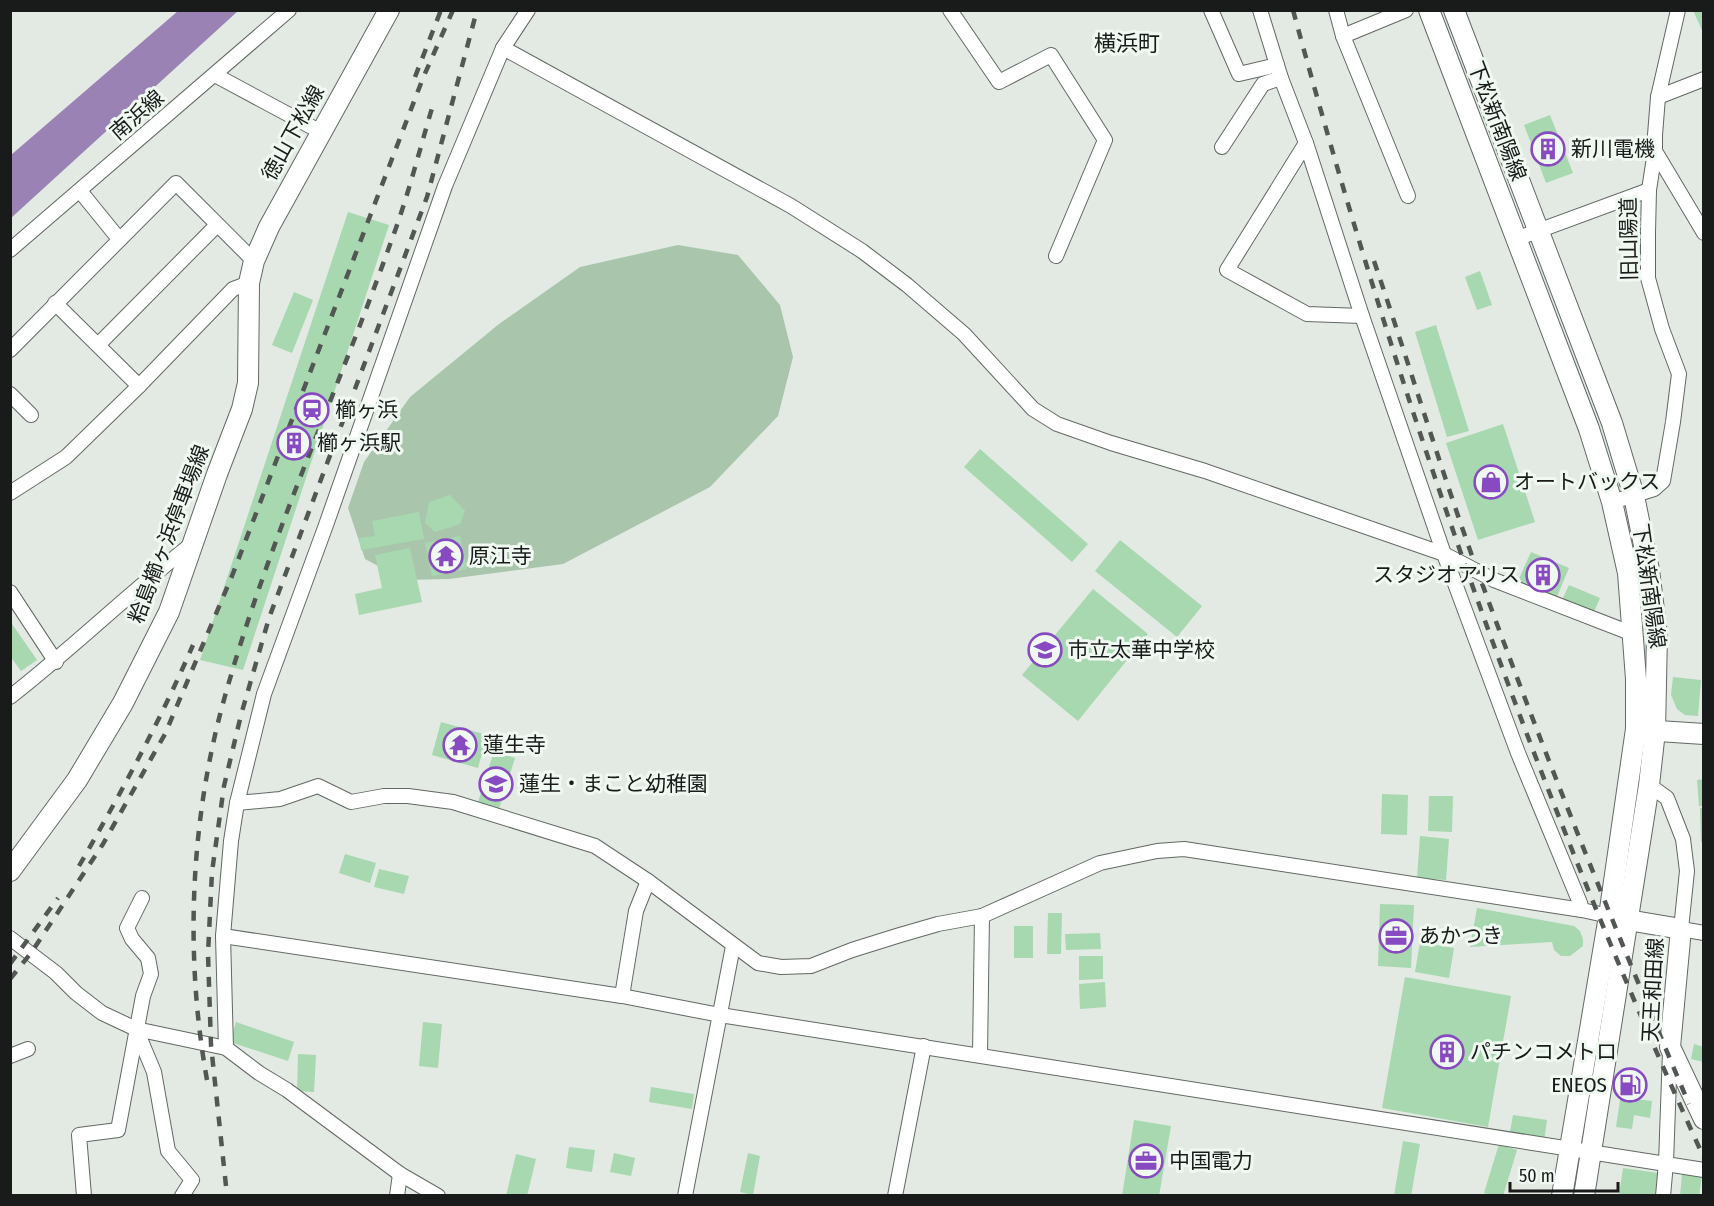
<svg xmlns="http://www.w3.org/2000/svg" width="1714" height="1206" viewBox="0 0 1714 1206" font-family="'Fira Sans Condensed','Noto Sans JP',sans-serif">
<rect width="100%" height="100%" fill="#e2eae3"/>
<path fill="#a9c6ad" d="M678,245L738,255L780,305L793,357L778,416L710,487L563,564L449,579L404,580L365,559L348,508L364,462L410,397L499,324L580,267Z"/>
<path fill="#9a82b4" d="M178,11H238L11,218V155Z"/>
<g fill="#a7d8af">
<path d="M1693,10H1704V35Z"/>
<path d="M1550,115L1573,173L1546,183L1524,125Z"/>
<path d="M348,212L389,225L243,670L200,660Z"/>
<path d="M1480,271L1492,305L1477,310L1465,277Z"/>
<path d="M294,292L313,300L292,353L272,345Z"/>
<path d="M1436,325L1469,431L1447,437L1415,332Z"/>
<path d="M1503,424L1535,522L1478,540L1446,443Z"/>
<path d="M980,449L1088,544L1072,562L964,467Z"/>
<path d="M450,495L465,511L460,524L435,532L425,523L429,502Z"/>
<path d="M419,512L424,539L361,550L359,538L375,536L372,521Z"/>
<path d="M460,536L467,569L432,576L425,543Z"/>
<path d="M1120,540L1202,606L1177,637L1095,571Z"/>
<path d="M410,548L422,602L359,615L355,594L382,588L375,555Z"/>
<path d="M1531,552L1569,568L1556,599L1517,583Z"/>
<path d="M1569,585L1600,598L1593,614L1562,600Z"/>
<path d="M1093,589L1148,634L1078,721L1022,675Z"/>
<path d="M10,621L37,660L21,671L10,656Z"/>
<path d="M1673,677L1701,680L1698,716L1685,715L1677,709L1671,695Z"/>
<path d="M441,722L487,735L478,768L432,755Z"/>
<path d="M494,751L515,758L499,809L478,802Z"/>
<path d="M1704,779V806H1699L1697,780Z"/>
<path d="M1382,794L1408,795L1407,835L1381,834Z"/>
<path d="M1429,796H1453L1452,832L1428,831Z"/>
<path d="M1700,808H1704V842H1701Z"/>
<path d="M1420,836L1449,839L1446,880L1417,878Z"/>
<path d="M345,854L376,863L370,883L339,873Z"/>
<path d="M379,869L409,876L404,894L374,887Z"/>
<path d="M1380,904L1414,905L1411,968L1378,966Z"/>
<path d="M1477,908L1574,926L1580,931L1583,939V946L1570,956H1561L1554,950L1552,942L1470,947Z"/>
<path d="M1048,913H1062L1061,954H1047Z"/>
<rect x="1014" y="926" width="19" height="32"/>
<path d="M1100,933L1101,949L1066,950L1065,934Z"/>
<path d="M1420,942L1454,948L1449,978L1415,972Z"/>
<path d="M1079,956H1103V979L1079,980Z"/>
<path d="M1405,977L1511,996L1488,1127L1382,1108Z"/>
<path d="M1105,982L1106,1007L1080,1009L1079,984Z"/>
<path d="M236,1022L294,1042L288,1061L230,1042Z"/>
<path d="M423,1022L442,1024L438,1068L419,1066Z"/>
<path d="M1694,1044L1704,1047V1062L1691,1059Z"/>
<path d="M298,1054L316,1055L314,1092L297,1091Z"/>
<path d="M1625,1068L1640,1071L1636,1099L1652,1101L1650,1118L1634,1115L1632,1129L1616,1127Z"/>
<path d="M651,1087L694,1094L692,1109L649,1102Z"/>
<path d="M1513,1115L1547,1120L1544,1142L1509,1137Z"/>
<path d="M1134,1120L1171,1126L1159,1196H1122Z"/>
<path d="M1403,1141L1420,1144L1411,1196H1394Z"/>
<path d="M1499,1144L1517,1150L1503,1196H1493L1484,1193Z"/>
<path d="M569,1147L595,1150L592,1172L566,1168Z"/>
<path d="M614,1153L635,1158L631,1176L610,1172Z"/>
<path d="M748,1153L760,1156L753,1195L740,1192Z"/>
<path d="M516,1154L536,1159L527,1196H506Z"/>
<path d="M1623,1168L1658,1173L1655,1196H1619Z"/>
<path d="M1682,1174L1702,1176L1699,1196H1680Z"/>
</g>
<g fill="none" stroke-linecap="round" stroke-linejoin="round">
<defs>
<g id="street">
<path d="M950,10L999,82L1051,55L1105,140L1056,256"/>
<path d="M1211,10L1239,74L1277,65"/>
<path d="M1260,10L1281,78L1306,143L1362,316L1444,554L1518,753L1580,903L1582,910"/>
<path d="M1336,10L1343,36L1408,196"/>
<path d="M1343,36L1406,10"/>
<path d="M503,48L791,206L862,251L907,285L964,334L1033,409L1057,424L1111,443L1205,471L1444,554L1494,580L1633,634"/>
<path d="M215,75L321,132"/>
<path d="M1658,97L1704,79"/>
<path d="M1306,143L1227,270L1307,314L1362,316"/>
<path d="M1222,147L1263,84L1281,78"/>
<path d="M1655,151L1704,233"/>
<path d="M80,191L119,239"/>
<path d="M1516,239L1649,190"/>
<path d="M10,250L289,10"/>
<path d="M55,303L139,386"/>
<path d="M98,345L217,225"/>
<path d="M10,350L176,183L254,261"/>
<path d="M10,394L31,415"/>
<path d="M10,493L66,457L139,386L233,289L249,283"/>
<path d="M1612,502L1654,489L1663,481L1673,422L1679,374L1662,329L1648,278V232L1649,190L1655,151V135L1658,97L1678,10"/>
<path d="M10,592L56,662"/>
<path d="M10,697C73,648 130,592 193,543"/>
<path d="M1649,785L1667,798L1683,839L1687,871L1681,929L1704,933"/>
<path d="M237,803L280,799L318,786L351,802L384,796H408L453,802L595,846L648,881L758,963L781,967L811,966L852,950L900,935L938,924L982,916L1100,863L1157,851L1184,849L1582,910L1609,916"/>
<path d="M223,936L622,996L720,1015L1704,1170"/>
<path d="M10,938L56,973L76,993L102,1013L136,1029L226,1048L259,1073L287,1090L400,1174L438,1196"/>
<path d="M622,996L636,911L648,881"/>
<path d="M136,1029L154,1072L168,1151L192,1180L182,1196"/>
<path d="M226,1048L223,936L231,841L237,803L264,694L326,525L445,186L503,48L528,10"/>
<path d="M980,1055L982,916"/>
<path d="M10,1056L28,1049"/>
<path d="M84,1196L79,1135L118,1130L143,996L151,974L148,958L132,939L127,928L142,898"/>
<path d="M397,1196L400,1174"/>
<path d="M685,1196L733,946"/>
<path d="M895,1196L924,1046"/>
<path d="M1663,1196L1666,1163L1670,1051"/>
</g>
<g id="secondary">
<path d="M1429,10L1589,429L1612,502L1628,573L1636,679V729L1609,916L1562,1196"/>
<path d="M1454,10L1612,423L1634,496L1649,570L1657,634L1655,731L1649,785L1584,1196"/>
<path d="M1643,730L1704,734"/>
<path d="M10,871L77,780L123,703L169,612L217,474L242,409L248,383L249,283L254,261L269,227L389,10"/>
<path d="M1616,918L1681,929L1670,1047L1704,1119"/>
</g>
</defs>
<use href="#street" stroke="#626963" stroke-width="16"/>
<use href="#secondary" stroke="#626963" stroke-width="22"/>
<use href="#street" stroke="#fff" stroke-width="14"/>
<use href="#secondary" stroke="#fff" stroke-width="20"/>
<g stroke="#525753" stroke-width="4.5" stroke-dasharray="10 10" stroke-linecap="butt">
<path d="M1293,10C1399,402 1535,789 1704,1158"/>
<path d="M415,77L441,10"/>
<path d="M1374,261C1407,358 1437,457 1471,553C1538,739 1612,922 1689,1104"/>
<path d="M79,866C121,793 160,721 193,645"/>
<path d="M10,964L58,898"/>
<path d="M10,979L31,953L103,844L165,734L232,576L423,78L453,10"/>
<path d="M207,1080C185,958 190,826 222,707C265,548 337,394 392,239C408,196 419,152 432,108"/>
<path d="M226,1186L211,1045L208,954L212,872L224,786L241,715L269,618L427,197L477,10"/>
</g>
</g>
<defs>
<symbol id="building-ring" viewBox="-11 -11 22 22"><circle r="9.5" fill="#eff8f1" stroke="#884ac0" stroke-width="1.5"/><path d="M-4-6H4V6H1V3H-1V6H-4ZM-2.5-4.3h1.7v1.8h-1.7ZM.8-4.3h1.7v1.8H.8ZM-2.5-1h1.7V.8h-1.7ZM.8-1h1.7V.8H.8Z" fill="#884ac0"/></symbol>
<symbol id="station-ring" viewBox="-11 -11 22 22"><circle r="9.5" fill="#eff8f1" stroke="#884ac0" stroke-width="1.5"/><path d="M-3-6H3Q5-6 5-4V2Q5 4 3 4L4.5 6H3L1.5 4h-3L-3 6H-4.5L-3 4Q-5 4-5 2V-4Q-5-6-3-6ZM-3.5-4v3h7v-3ZM-3.5 1v1.5H-2V1ZM2 1v1.5H3.5V1Z" fill="#884ac0"/></symbol>
<symbol id="shop-ring" viewBox="-11 -11 22 22"><circle r="9.5" fill="#eff8f1" stroke="#884ac0" stroke-width="1.5"/><path d="M-5-2.5h2.3a2.7 3.5 0 0 1 5.4 0H5L5.5 6h-11ZM-1.5-2.5h3a1.5 2.3 0 0 0-3 0Z" fill="#884ac0"/></symbol>
<symbol id="temple-ring" viewBox="-11 -11 22 22"><circle r="9.5" fill="#eff8f1" stroke="#884ac0" stroke-width="1.5"/><path d="M0-6L5-2H3V0L6.5 2.5H4V6H1.5V3h-3V6H-4V2.5H-6.5L-3 0V-2H-5Z" fill="#884ac0"/></symbol>
<symbol id="school-ring" viewBox="-11 -11 22 22"><circle r="9.5" fill="#eff8f1" stroke="#884ac0" stroke-width="1.5"/><path d="M0-5L7-2L0 1L-7-2ZM-4 1L0 2.5L4 1V4Q0 6-4 4Z" fill="#884ac0"/></symbol>
<symbol id="office-ring" viewBox="-11 -11 22 22"><circle r="9.5" fill="#eff8f1" stroke="#884ac0" stroke-width="1.5"/><path d="M-6-3h4V-5.5h4V-3h4V5H-6ZM-1-4.5V-3h2v-1.5ZM-6 0V1H6V0Z" fill="#884ac0"/></symbol>
<symbol id="fuel-ring" viewBox="-11 -11 22 22"><circle r="9.5" fill="#eff8f1" stroke="#884ac0" stroke-width="1.5"/><path d="M-5.5-6h7V0h2V4h1.3V-2.5L3-4.5l.8-.8L6-3V5H2.5V1h-1V6h-7ZM-4.2-4.7v3.2H.2V-4.7Z" fill="#884ac0"/></symbol>
</defs>
<g fill-rule="evenodd">
<use href="#building-ring" x="1529" y="130" width="38" height="38"/>
<use href="#station-ring" x="293" y="391" width="38" height="38"/>
<use href="#building-ring" x="275" y="424" width="38" height="38"/>
<use href="#shop-ring" x="1472" y="463" width="38" height="38"/>
<use href="#temple-ring" x="427" y="537" width="38" height="38"/>
<use href="#building-ring" x="1524" y="556" width="38" height="38"/>
<use href="#school-ring" x="1026" y="631" width="38" height="38"/>
<use href="#temple-ring" x="441" y="726" width="38" height="38"/>
<use href="#school-ring" x="477" y="765" width="38" height="38"/>
<use href="#office-ring" x="1377" y="917" width="38" height="38"/>
<use href="#building-ring" x="1428" y="1033" width="38" height="38"/>
<use href="#fuel-ring" x="1611" y="1066" width="38" height="38"/>
<use href="#office-ring" x="1127" y="1142" width="38" height="38"/>
</g>
<g text-anchor="middle" dominant-baseline="central" stroke-width="6" stroke-linejoin="round" paint-order="stroke">
<g font-size="21" fill="#181b19" stroke="#eff8f1">
<text transform="translate(137 115) rotate(-41)">南浜線</text>
<text transform="translate(1497 121) rotate(69)">下松新南陽線</text>
<text transform="translate(293 133) rotate(-61)">徳山下松線</text>
<text transform="translate(1629 239) rotate(-91)">旧山陽道</text>
<text transform="translate(169 534) rotate(-69)">粭島櫛ヶ浜停車場線</text>
<text transform="translate(1649 586) rotate(82)">下松新南陽線</text>
<text transform="translate(1653 990) rotate(-87)">天王和田線</text>
</g>
<g font-size="21" fill="#181b19" stroke="#eff8f1" text-anchor="start">
<text x="1571" y="149">新川電機</text>
<text x="335" y="410">櫛ヶ浜</text>
<text x="317" y="443">櫛ヶ浜駅</text>
<text x="1514" y="482">オートバックス</text>
<text x="469" y="556">原江寺</text>
<text x="1520" y="575" text-anchor="end">スタジオアリス</text>
<text x="1068" y="650">市立太華中学校</text>
<text x="483" y="745">蓮生寺</text>
<text x="519" y="784">蓮生・まこと幼稚園</text>
<text x="1419" y="936">あかつき</text>
<text x="1470" y="1052">パチンコメトロ</text>
<text x="1607" y="1085" text-anchor="end">ENEOS</text>
<text x="1169" y="1161">中国電力</text>
</g>
<g font-size="22" fill="#181b19" stroke="#eff8f1">
<text x="1127" y="43">横浜町</text>
</g>
</g>
<rect width="1714" height="1206" fill="none" stroke="#181b19" stroke-width="24"/>
<path d="M1510 1182v9h108v-9" fill="none" stroke="#181b19" stroke-width="3"/>
<text x="1519" y="1182" font-size="18" fill="#181b19" stroke="#eff8f1" stroke-width="4.5" paint-order="stroke">50 m</text>
</svg>
